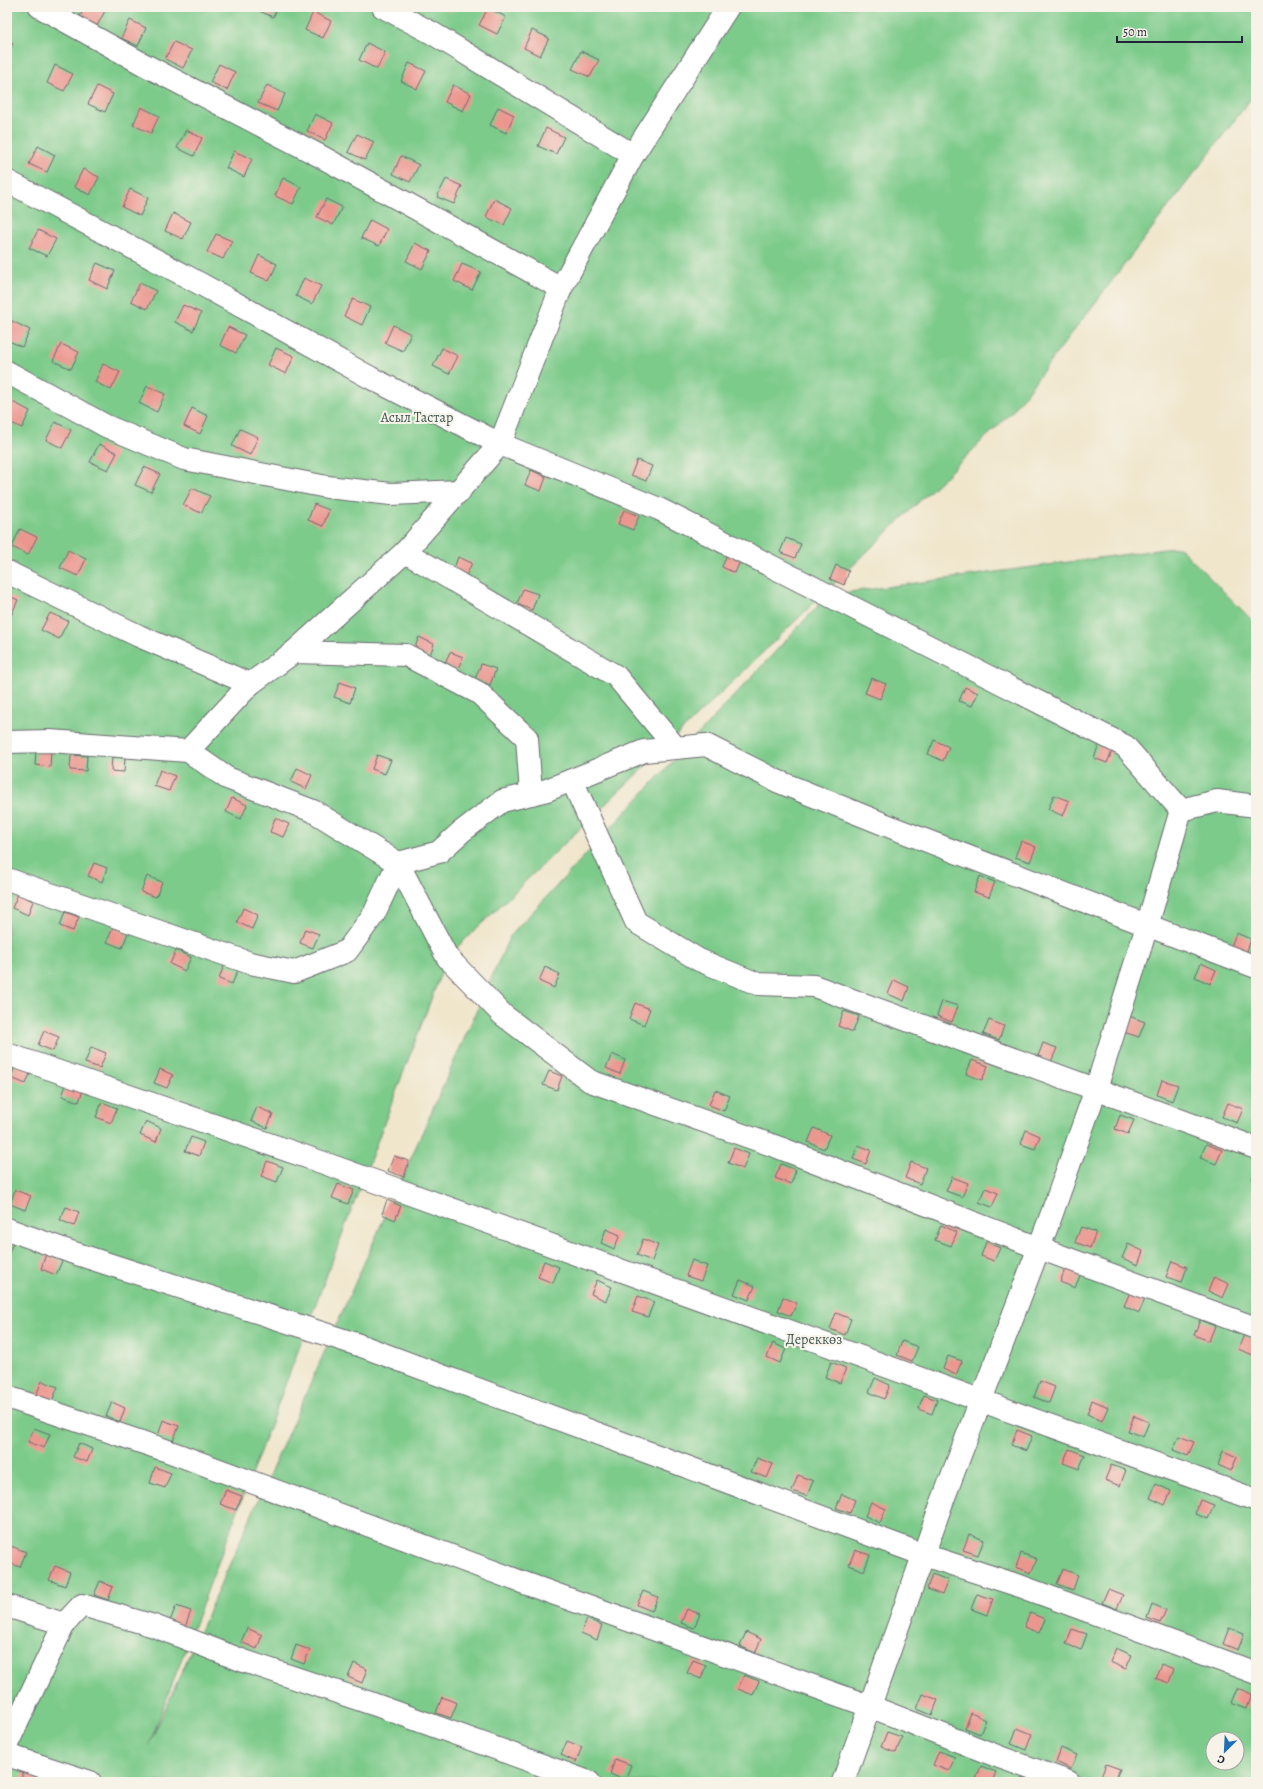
<svg xmlns="http://www.w3.org/2000/svg" width="1263" height="1789" viewBox="0 0 1263 1789" font-family="Alegreya,serif">
<rect width="100%" height="100%" fill="#f7f3e8"/>
<filter id="ink" filterUnits="userSpaceOnUse"><feTurbulence type="fractalNoise" baseFrequency=".025" numOctaves="2"/><feDisplacementMap in="SourceGraphic" scale="8" xChannelSelector="R" yChannelSelector="G"/><feConvolveMatrix kernelMatrix="1 2 1 2 8 2 1 2 1" color-interpolation-filters="sRGB"/></filter>
<filter id="wash" filterUnits="userSpaceOnUse"><feTurbulence type="fractalNoise" baseFrequency=".012" numOctaves="4" result="noise"/><feDisplacementMap in="SourceGraphic" scale="16" xChannelSelector="R" yChannelSelector="G"/><feGaussianBlur stdDeviation="0.9" result="paint"/><feColorMatrix in="noise" values="0 0 0 0 0 0 0 0 0 0 0 0 0 0 0 0 0 1.4 0 .05"/><feComposite in="paint" operator="in"/></filter>
<g filter="url(#wash)">
<rect width="100%" height="100%" fill="#f0e6cc"/>
<path fill="#7dcb8b" stroke="#507663" fill-rule="evenodd" d="M7,7H1256V92L1011,413L447,957L149,1745L510,936L828,595L1179,547L1256,624V1782H7ZM1213,1739H1237V1763H1213Z"/>
<g id="blocks">
<g fill="#eb9790">
<path d="M84,7H103L106,9L97,26L80,17Z"/>
<path d="M258,7H278L273,17L257,10Z"/>
<path d="M441,7H454L451,12Z"/>
<path d="M488,8L506,17L497,34L479,25Z"/>
<path d="M313,12L331,21L323,38L305,30Z"/>
<path d="M130,20L146,28L138,46L121,38Z"/>
<path d="M532,30L549,38L540,56L524,48Z"/>
<path d="M7,40L13,43L7,55Z"/>
<path d="M174,42L192,50L183,68L165,59Z"/>
<path d="M367,43L385,52L377,69L359,60Z"/>
<path d="M581,51L599,60L590,77L572,69Z"/>
<path d="M409,63L426,71L417,89L401,81Z"/>
<path d="M219,64L235,72L227,90L210,82Z"/>
<path d="M55,65L73,74L64,91L47,83Z"/>
<path d="M267,85L285,94L277,111L258,103Z"/>
<path d="M453,85L471,94L463,111L445,102Z"/>
<path d="M97,86L113,94L105,112L88,104Z"/>
<path d="M141,107L159,116L151,133L133,125Z"/>
<path d="M498,107L514,115L506,133L490,125Z"/>
<path d="M315,114L333,123L325,140L307,131Z"/>
<path d="M546,128L564,137L556,154L538,146Z"/>
<path d="M186,130L202,138L194,156L177,148Z"/>
<path d="M357,134L374,142L365,160L348,152Z"/>
<path d="M38,146L55,155L47,172L29,164Z"/>
<path d="M234,151L252,159L244,177L226,168Z"/>
<path d="M401,156L419,165L410,182L393,174Z"/>
<path d="M83,169L99,177L90,195L74,187Z"/>
<path d="M283,178L301,187L293,204L275,196Z"/>
<path d="M446,179L462,186L454,204L437,197Z"/>
<path d="M130,189L148,198L140,216L122,207Z"/>
<path d="M326,199L342,207L333,225L317,217Z"/>
<path d="M494,199L512,208L504,225L486,217Z"/>
<path d="M173,213L191,222L183,239L165,231Z"/>
<path d="M370,220L387,229L379,246L361,238Z"/>
<path d="M38,230L56,239L47,256L29,248Z"/>
<path d="M216,234L232,241L223,259L207,252Z"/>
<path d="M415,243L431,251L422,269L406,261Z"/>
<path d="M259,255L277,264L269,281L251,273Z"/>
<path d="M97,263L115,271L107,289L89,280Z"/>
<path d="M462,264L481,272L472,290L454,281Z"/>
<path d="M304,278L321,286L312,304L296,296Z"/>
<path d="M140,283L156,291L147,309L131,301Z"/>
<path d="M353,299L370,307L362,325L344,316Z"/>
<path d="M183,305L201,313L193,331L175,322Z"/>
<path d="M12,321L30,330L22,347L7,340V332Z"/>
<path d="M393,325L411,334L403,351L385,343Z"/>
<path d="M228,327L245,335L236,353L220,345Z"/>
<path d="M61,344L79,352L71,369L53,361Z"/>
<path d="M276,348L294,356L286,374L268,365Z"/>
<path d="M442,348L458,356L449,374L433,366Z"/>
<path d="M103,364L120,372L111,390L95,382Z"/>
<path d="M147,386L165,394L157,412L139,403Z"/>
<path d="M13,402L30,411L22,428L7,421V414Z"/>
<path d="M192,408L208,416L200,434L184,426Z"/>
<path d="M55,422L71,430L62,448L46,440Z"/>
<path d="M240,429L258,437L250,455L232,446Z"/>
<path d="M99,444L117,453L108,470L90,462Z"/>
<path d="M637,460L652,466L646,481L631,475Z"/>
<path d="M144,467L160,474L151,492L135,485Z"/>
<path d="M531,470L546,477L541,491L525,485Z"/>
<path d="M192,488L210,496L201,513L183,505Z"/>
<path d="M314,504L329,510L323,526L308,520Z"/>
<path d="M624,510L639,516L633,530L618,524Z"/>
<path d="M20,529L37,537L28,555L12,547Z"/>
<path d="M786,538L801,544L795,558L780,552Z"/>
<path d="M68,550L86,559L78,576L60,568Z"/>
<path d="M727,554L741,559L735,573L722,567Z"/>
<path d="M458,557L472,563L466,576L453,571Z"/>
<path d="M836,565L849,571L844,585L830,579Z"/>
<path d="M523,589L538,594L532,610L517,604Z"/>
<path d="M7,595L18,600L10,618L7,617Z"/>
<path d="M50,613L68,621L59,639L41,630Z"/>
<path d="M419,637L434,644L429,658L413,652Z"/>
<path d="M450,652L463,657L457,671L444,665Z"/>
<path d="M481,664L496,669L490,685L475,679Z"/>
<path d="M871,678L886,684L880,699L865,693Z"/>
<path d="M340,682L355,688L350,703L334,697Z"/>
<path d="M965,687L978,693L972,706L959,701Z"/>
<path d="M934,740L949,747L943,761L928,754Z"/>
<path d="M1099,744L1113,749L1107,763L1094,758Z"/>
<path d="M36,750L51,751L50,767L35,765Z"/>
<path d="M71,755L87,756L86,771L70,770Z"/>
<path d="M377,755L391,760L385,774L372,769Z"/>
<path d="M112,757L125,758L124,772L111,771Z"/>
<path d="M297,768L312,775L306,789L291,782Z"/>
<path d="M160,770L175,776L169,791L154,786Z"/>
<path d="M1054,795L1069,801L1063,816L1048,809Z"/>
<path d="M232,798L247,805L241,819L226,812Z"/>
<path d="M275,818L289,824L283,837L270,832Z"/>
<path d="M1021,841L1036,847L1030,862L1015,857Z"/>
<path d="M94,863L107,868L102,882L88,876Z"/>
<path d="M147,876L162,882L156,897L141,892Z"/>
<path d="M980,876L995,882L989,897L974,892Z"/>
<path d="M18,894L33,901L28,915L12,908Z"/>
<path d="M243,908L258,915L252,929L237,922Z"/>
<path d="M65,912L79,917L73,931L60,926Z"/>
<path d="M113,927L128,933L122,948L107,942Z"/>
<path d="M305,929L319,934L313,948L300,943Z"/>
<path d="M1236,933L1251,939L1246,954L1230,949Z"/>
<path d="M176,950L191,957L185,971L170,964Z"/>
<path d="M1201,963L1216,970L1210,984L1195,977Z"/>
<path d="M224,965L238,970L232,984L219,979Z"/>
<path d="M545,967L560,974L554,988L539,981Z"/>
<path d="M894,980L909,987L904,1001L888,994Z"/>
<path d="M942,1001L958,1006L952,1022L937,1016Z"/>
<path d="M635,1003L650,1009L644,1025L629,1019Z"/>
<path d="M844,1011L859,1016L853,1032L838,1026Z"/>
<path d="M1129,1016L1145,1022L1139,1037L1123,1032Z"/>
<path d="M989,1020L1004,1026L999,1040L983,1034Z"/>
<path d="M44,1031L59,1037L53,1051L38,1045Z"/>
<path d="M1043,1043L1057,1048L1051,1062L1038,1056Z"/>
<path d="M91,1047L106,1053L100,1068L85,1063Z"/>
<path d="M612,1054L625,1060L620,1074L606,1068Z"/>
<path d="M972,1060L988,1066L982,1080L966,1074Z"/>
<path d="M16,1063L32,1068L26,1084L11,1078Z"/>
<path d="M160,1069L173,1075L167,1088L154,1083Z"/>
<path d="M549,1071L562,1076L557,1090L543,1085Z"/>
<path d="M1162,1080L1178,1085L1172,1101L1157,1095Z"/>
<path d="M67,1082L84,1087L79,1102L62,1096Z"/>
<path d="M715,1090L730,1096L724,1111L709,1105Z"/>
<path d="M102,1102L117,1108L111,1123L96,1117Z"/>
<path d="M1228,1103L1243,1109L1237,1123L1222,1117Z"/>
<path d="M257,1107L273,1114L267,1128L251,1121Z"/>
<path d="M1120,1115L1134,1120L1128,1134L1115,1129Z"/>
<path d="M146,1121L161,1128L156,1142L140,1135Z"/>
<path d="M814,1128L830,1135L824,1149L808,1142Z"/>
<path d="M1026,1130L1040,1136L1035,1149L1021,1144Z"/>
<path d="M191,1137L204,1142L199,1156L185,1151Z"/>
<path d="M1206,1144L1222,1150L1216,1164L1200,1158Z"/>
<path d="M858,1145L871,1150L866,1164L853,1159Z"/>
<path d="M734,1148L749,1154L743,1169L728,1163Z"/>
<path d="M394,1156L409,1161L404,1177L388,1171Z"/>
<path d="M267,1161L283,1167L277,1182L261,1176Z"/>
<path d="M911,1162L926,1168L920,1184L905,1178Z"/>
<path d="M781,1164L796,1170L791,1184L775,1178Z"/>
<path d="M1256,1170V1180L1252,1179Z"/>
<path d="M952,1177L968,1183L962,1197L946,1191Z"/>
<path d="M338,1184L354,1190L348,1204L332,1198Z"/>
<path d="M985,1188L998,1193L992,1207L979,1202Z"/>
<path d="M15,1190L31,1196L25,1210L10,1204Z"/>
<path d="M387,1200L401,1206L395,1220L382,1214Z"/>
<path d="M66,1207L79,1212L74,1226L60,1220Z"/>
<path d="M941,1225L957,1232L951,1246L935,1240Z"/>
<path d="M1081,1227L1096,1232L1090,1248L1075,1242Z"/>
<path d="M606,1229L620,1235L614,1249L601,1243Z"/>
<path d="M643,1239L658,1245L652,1261L637,1255Z"/>
<path d="M7,1240L13,1243L7,1258Z"/>
<path d="M986,1242L1000,1248L994,1261L981,1256Z"/>
<path d="M1128,1244L1143,1251L1138,1265L1122,1258Z"/>
<path d="M46,1254L62,1261L56,1275L41,1269Z"/>
<path d="M692,1260L707,1266L701,1281L686,1276Z"/>
<path d="M544,1261L559,1267L553,1283L538,1277Z"/>
<path d="M1172,1261L1187,1267L1182,1282L1166,1277Z"/>
<path d="M1066,1267L1081,1273L1075,1288L1060,1282Z"/>
<path d="M1214,1277L1229,1284L1223,1298L1208,1291Z"/>
<path d="M597,1280L612,1287L606,1301L591,1294Z"/>
<path d="M740,1280L755,1286L749,1300L734,1294Z"/>
<path d="M1130,1292L1145,1298L1139,1313L1124,1306Z"/>
<path d="M638,1296L654,1302L648,1317L632,1312Z"/>
<path d="M783,1297L797,1303L791,1316L778,1311Z"/>
<path d="M836,1313L851,1319L845,1335L830,1329Z"/>
<path d="M1200,1320L1215,1326L1209,1341L1194,1335Z"/>
<path d="M1244,1335L1256,1340V1349L1253,1355L1238,1349Z"/>
<path d="M902,1341L918,1347L912,1361L897,1355Z"/>
<path d="M773,1343L786,1349L780,1363L767,1357Z"/>
<path d="M948,1356L962,1361L956,1375L943,1369Z"/>
<path d="M831,1362L846,1368L840,1383L825,1377Z"/>
<path d="M7,1364L13,1367L7,1381Z"/>
<path d="M875,1378L890,1385L884,1399L869,1392Z"/>
<path d="M42,1381L58,1387L52,1401L36,1395Z"/>
<path d="M1040,1381L1055,1387L1049,1403L1034,1397Z"/>
<path d="M924,1395L937,1400L932,1414L918,1409Z"/>
<path d="M1092,1400L1108,1407L1102,1421L1087,1414Z"/>
<path d="M112,1402L125,1408L120,1422L106,1416Z"/>
<path d="M1134,1416L1149,1422L1143,1437L1128,1431Z"/>
<path d="M163,1420L179,1426L173,1441L158,1436Z"/>
<path d="M34,1428L50,1434L44,1448L28,1442Z"/>
<path d="M1017,1430L1032,1436L1026,1451L1011,1445Z"/>
<path d="M1179,1436L1194,1442L1188,1456L1173,1450Z"/>
<path d="M79,1443L92,1449L87,1462L73,1457Z"/>
<path d="M1069,1449L1085,1455L1079,1469L1063,1463Z"/>
<path d="M1223,1451L1237,1457L1231,1471L1218,1465Z"/>
<path d="M757,1458L773,1464L767,1478L751,1472Z"/>
<path d="M1111,1465L1126,1470L1120,1486L1105,1480Z"/>
<path d="M155,1467L171,1473L165,1488L150,1483Z"/>
<path d="M798,1475L813,1481L807,1496L792,1491Z"/>
<path d="M1156,1484L1171,1491L1165,1505L1150,1498Z"/>
<path d="M226,1490L242,1496L236,1510L220,1504Z"/>
<path d="M842,1494L855,1500L850,1513L836,1508Z"/>
<path d="M1200,1500L1214,1505L1208,1519L1195,1514Z"/>
<path d="M871,1502L886,1509L880,1523L865,1516Z"/>
<path d="M969,1534L984,1540L978,1555L963,1550Z"/>
<path d="M11,1546L26,1552L20,1567L7,1562V1556Z"/>
<path d="M855,1550L870,1555L864,1571L849,1565Z"/>
<path d="M1021,1553L1037,1559L1031,1573L1016,1567Z"/>
<path d="M55,1566L70,1572L65,1586L49,1580Z"/>
<path d="M1063,1569L1078,1575L1073,1590L1057,1584Z"/>
<path d="M932,1574L948,1580L942,1595L927,1589Z"/>
<path d="M100,1581L113,1587L108,1600L94,1595Z"/>
<path d="M1108,1589L1123,1595L1117,1609L1102,1603Z"/>
<path d="M643,1591L658,1597L652,1611L637,1605Z"/>
<path d="M977,1594L993,1599L987,1615L971,1609Z"/>
<path d="M1152,1604L1166,1610L1160,1623L1147,1618Z"/>
<path d="M176,1606L191,1611L185,1627L170,1621Z"/>
<path d="M687,1609L700,1614L694,1628L681,1623Z"/>
<path d="M1030,1613L1045,1619L1039,1633L1024,1627Z"/>
<path d="M587,1619L602,1625L597,1640L581,1633Z"/>
<path d="M247,1628L262,1635L257,1649L241,1642Z"/>
<path d="M1229,1628L1244,1634L1238,1650L1223,1644Z"/>
<path d="M1072,1629L1087,1634L1081,1650L1066,1644Z"/>
<path d="M746,1632L761,1639L755,1653L740,1646Z"/>
<path d="M296,1645L310,1650L304,1664L291,1659Z"/>
<path d="M1116,1648L1132,1655L1126,1669L1110,1662Z"/>
<path d="M693,1660L706,1665L701,1679L687,1673Z"/>
<path d="M354,1663L367,1669L362,1683L348,1677Z"/>
<path d="M1161,1664L1174,1669L1169,1683L1155,1678Z"/>
<path d="M744,1675L759,1681L753,1695L738,1689Z"/>
<path d="M1237,1688L1252,1694L1247,1709L1231,1703Z"/>
<path d="M923,1694L938,1700L932,1715L917,1709Z"/>
<path d="M442,1697L457,1703L451,1718L436,1713Z"/>
<path d="M971,1713L986,1720L980,1734L965,1728Z"/>
<path d="M1017,1728L1032,1734L1026,1750L1011,1744Z"/>
<path d="M887,1732L902,1737L896,1753L881,1747Z"/>
<path d="M567,1741L582,1747L576,1762L561,1755Z"/>
<path d="M1061,1748L1077,1755L1071,1769L1056,1762Z"/>
<path d="M939,1751L955,1757L949,1771L933,1765Z"/>
<path d="M615,1759L631,1765L625,1780L610,1774Z"/>
<path d="M1106,1764L1120,1769L1114,1782L1101,1777Z"/>
<path d="M981,1766L996,1772L992,1782H975Z"/>
<path d="M25,1768L41,1773L37,1782H20Z"/>
<path d="M1022,1778L1030,1782H1020Z"/>
</g>
</g>
</g>
<g filter="url(#ink)">
<use href="#blocks" fill-opacity="0" stroke="#6a676e" stroke-width="1"/>
<g fill="none" stroke-linecap="round" stroke-linejoin="round">
<defs>
<g id="minor">
<path d="M40,7L143,64L320,156L561,288"/>
<path d="M383,7L432,33L633,155"/>
<path d="M7,181L197,282L371,378L500,444L659,509L1125,746L1181,810"/>
<path d="M7,372L106,426L184,459L327,487L391,494L460,491"/>
<path d="M405,552L616,676L676,748"/>
<path d="M7,572L139,636L250,684"/>
<path d="M294,652L406,655L479,693L527,738L531,794"/>
<path d="M7,742L50,741L188,751L227,778L313,811L398,863L374,914L347,951L294,972L250,963L7,879"/>
<path d="M188,751L250,684L294,652L405,552L500,444L561,288L633,155L728,7"/>
<path d="M572,780L636,922L699,960L758,984L814,986L1256,1148"/>
<path d="M1181,810L1217,801L1256,806"/>
<path d="M1256,967L896,829L777,781L706,745L644,751L547,790L502,801L461,832L439,852L398,863L447,957L503,1015L590,1081L780,1148L1039,1248L1256,1328"/>
<path d="M7,1054L324,1163L1256,1500"/>
<path d="M7,1229L71,1252L359,1345L924,1555L1020,1586L1256,1673"/>
<path d="M7,1397L165,1450L527,1584L869,1706L1002,1758L1069,1782"/>
<path d="M7,1606L64,1624"/>
<path d="M7,1744L64,1624L82,1605L154,1626L241,1660L373,1704L589,1782"/>
<path d="M7,1755L90,1782"/>
<path d="M843,1782L941,1505L1051,1216L1096,1089L1147,926L1181,810"/>
</g>
</defs>
<use href="#minor" stroke="#6a676e" stroke-width="24"/>
<use href="#minor" stroke="#fff" stroke-width="22"/>
</g>
</g>
<g text-anchor="middle" dominant-baseline="central" stroke-width="4" stroke-linejoin="round" paint-order="stroke">
<g font-size="14" fill="#3d5553" stroke="#f7f3e8">
<text x="417" y="417">Асыл Тастар</text>
<text x="814" y="1339">Дереккөз</text>
</g>
</g>
<rect width="1263" height="1789" fill="none" stroke="#f7f3e8" stroke-width="24"/>
<g transform="translate(1225 1751) rotate(204)"><circle r="19" fill="#f7f3e8" stroke="#a29fa3"/>
<path d="M0-3L7 15L0 10L-7 15Z" fill="#1f6fb2"/>
<text y="-6" font-size="11" font-weight="bold" text-anchor="middle" fill="#22223b">С</text>
</g>
<path d="M1117 36v6h125v-6" fill="none" stroke="#22223b" stroke-width="2"/>
<text x="1123" y="36" font-size="12" fill="#22223b" stroke="#f7f3e8" stroke-width="3" paint-order="stroke">50 m</text>
</svg>
